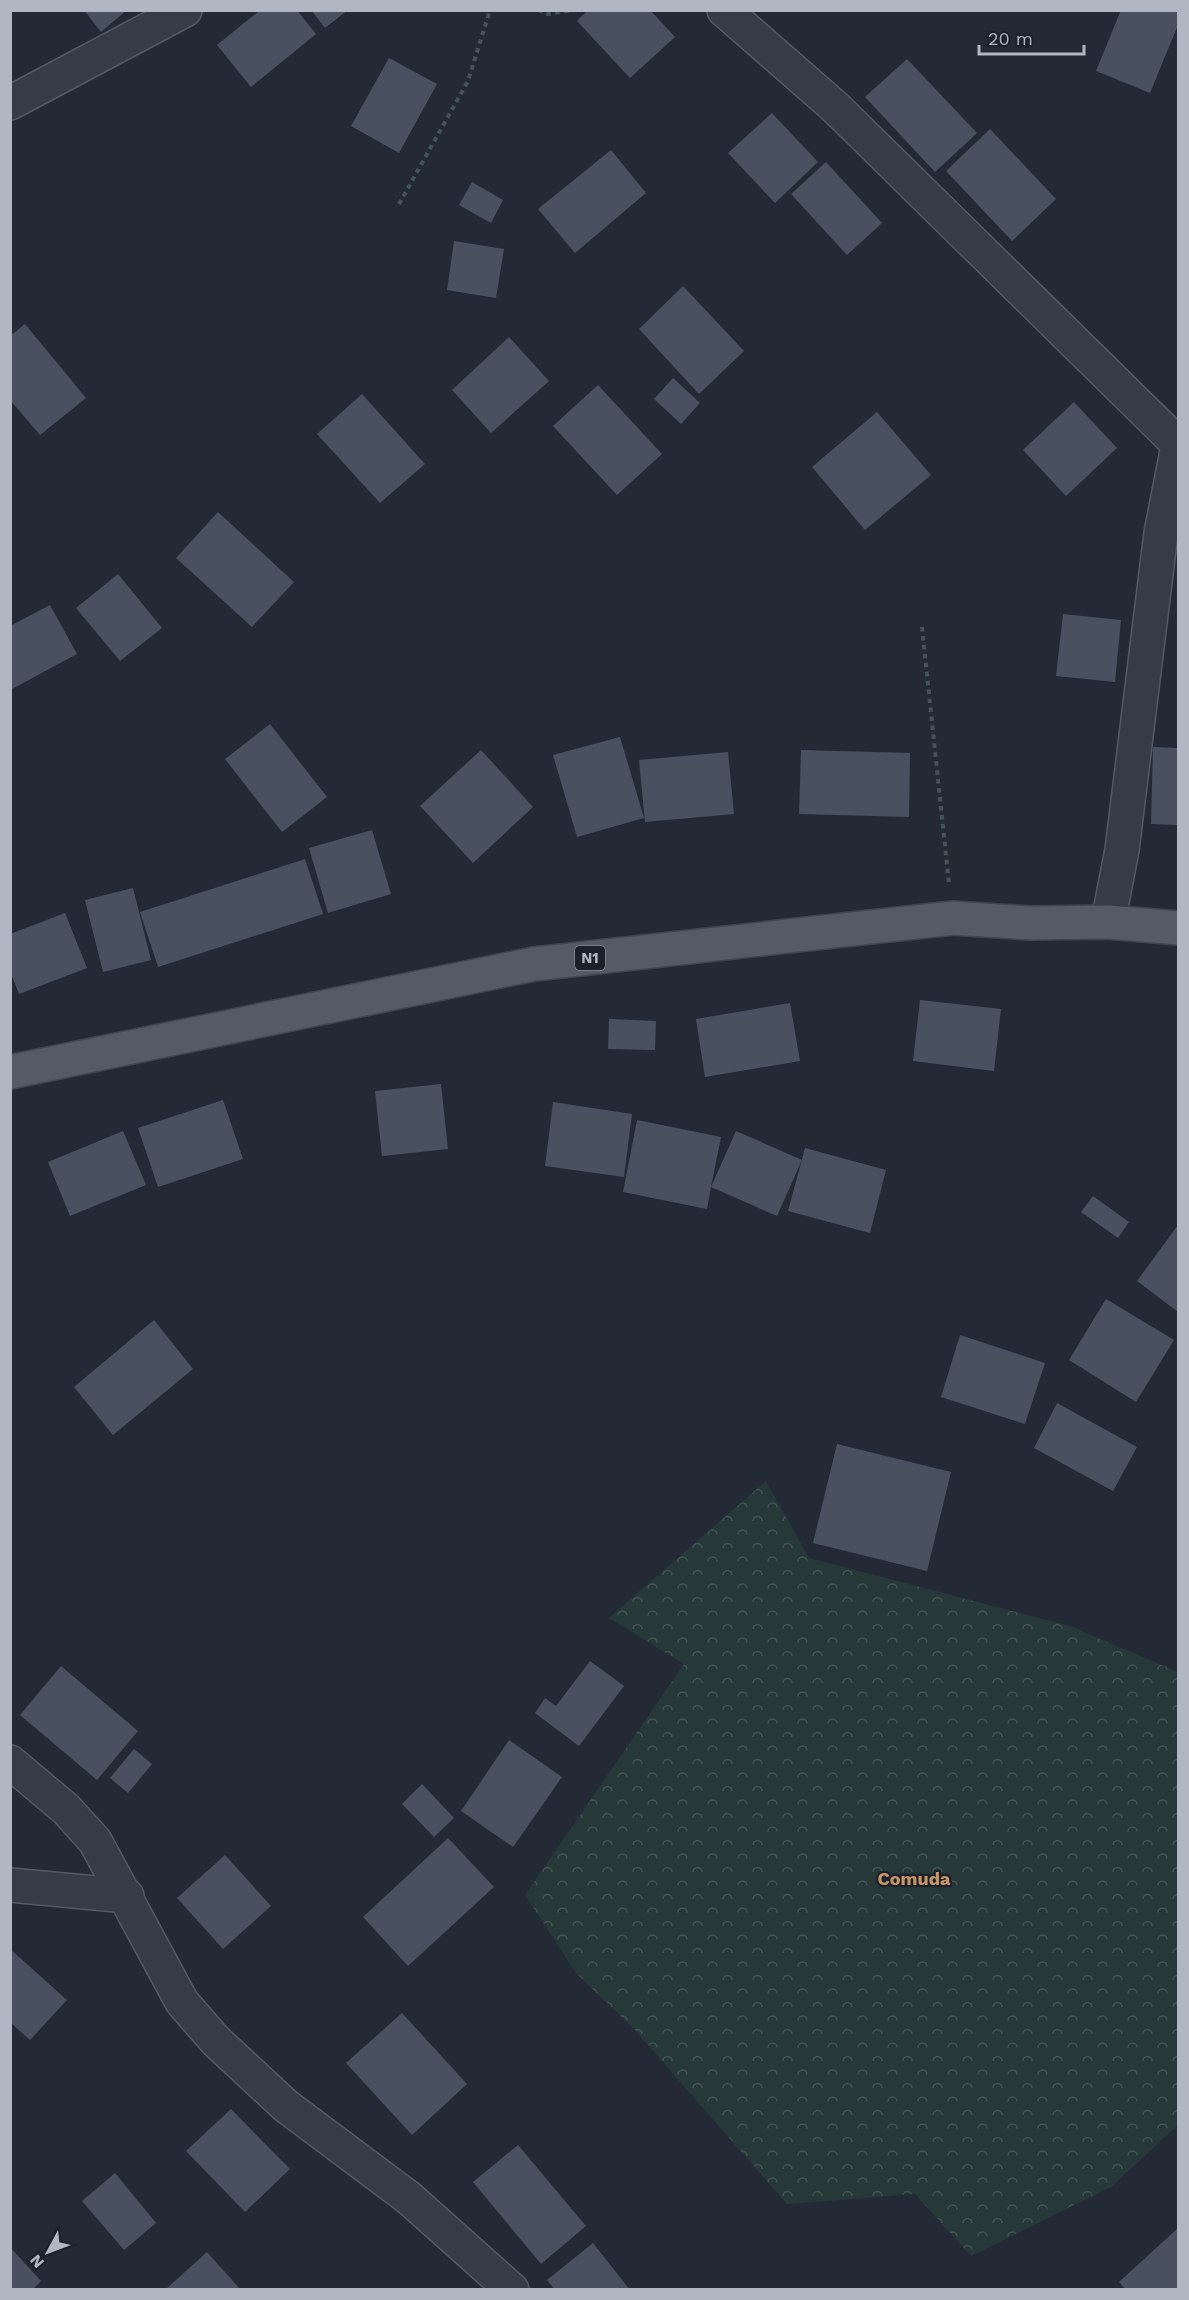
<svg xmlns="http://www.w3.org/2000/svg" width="1189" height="2300" viewBox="0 0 1189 2300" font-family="'Work Sans',sans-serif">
<defs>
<pattern id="forest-crowns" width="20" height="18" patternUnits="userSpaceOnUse" patternTransform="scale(1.5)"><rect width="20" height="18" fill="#273839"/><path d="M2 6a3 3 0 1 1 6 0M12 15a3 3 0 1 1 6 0" fill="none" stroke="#445354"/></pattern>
</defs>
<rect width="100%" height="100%" fill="#232a36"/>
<path fill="url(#forest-crowns)" d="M766,1481L809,1558L1070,1626L1178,1672V2125L1111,2187L971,2256L915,2194L787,2204L634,2029L576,1973L525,1895L684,1664L609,1618Z"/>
<g fill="#495160">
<path d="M84,10H127L101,32Z"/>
<path d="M260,10H297L316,34L251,87L217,45Z"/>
<path d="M311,10H348L325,28Z"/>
<path d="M588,10H650L675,37L630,78L577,21Z"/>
<path d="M1121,10L1178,11V25L1150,93L1096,71Z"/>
<path d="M389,58L437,84L399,153L351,126Z"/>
<path d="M907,59L977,133L935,172L865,97Z"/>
<path d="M772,113L818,162L775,203L728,153Z"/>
<path d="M990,129L1056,199L1012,241L946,171Z"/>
<path d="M611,150L646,193L575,253L538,209Z"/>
<path d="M826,162L882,223L847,255L791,194Z"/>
<path d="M472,182L503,200L491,223L459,205Z"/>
<path d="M454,241L504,249L496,298L447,290Z"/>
<path d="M683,286L744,351L699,394L639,329Z"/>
<path d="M25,324L86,398L40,435L10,400V336Z"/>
<path d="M509,337L549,381L491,433L452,390Z"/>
<path d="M673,378L700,403L681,424L654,399Z"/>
<path d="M598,385L662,454L617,495L553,426Z"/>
<path d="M362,394L425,464L380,503L317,434Z"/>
<path d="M1074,402L1117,448L1066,496L1023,450Z"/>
<path d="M877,412L931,475L865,530L812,467Z"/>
<path d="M218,512L294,582L252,627L176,558Z"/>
<path d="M118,574L162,628L120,661L76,608Z"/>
<path d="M50,605L77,654L10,690V626Z"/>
<path d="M1063,614L1121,620L1115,682L1056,676Z"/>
<path d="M270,724L327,797L282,832L225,759Z"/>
<path d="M620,737L644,818L577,837L553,755Z"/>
<path d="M1153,747L1178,748V825L1151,824Z"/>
<path d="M481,750L533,807L473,863L420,806Z"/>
<path d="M801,750L910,753L909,817L799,814Z"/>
<path d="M728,752L734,814L645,822L639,760Z"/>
<path d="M372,830L391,894L328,913L309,848Z"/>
<path d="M305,859L323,914L158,967L140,912Z"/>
<path d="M133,888L151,960L103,972L85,900Z"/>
<path d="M65,913L87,968L19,994L10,971V934Z"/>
<path d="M920,1000L1001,1009L994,1071L913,1061Z"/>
<path d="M790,1003L800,1061L705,1077L696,1019Z"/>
<path d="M609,1019L656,1021L655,1050L608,1049Z"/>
<path d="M441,1084L448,1149L382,1156L375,1091Z"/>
<path d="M223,1100L243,1159L158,1187L138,1128Z"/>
<path d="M553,1102L632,1114L624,1177L545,1166Z"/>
<path d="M637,1120L721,1137L711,1187L736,1131L802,1160L777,1216L711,1187L707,1209L623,1192Z"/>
<path d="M123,1131L146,1185L70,1216L48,1162Z"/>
<path d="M805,1148L886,1170L870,1233L788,1211Z"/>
<path d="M1093,1196L1129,1222L1118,1238L1081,1212Z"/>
<path d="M1178,1225V1312L1137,1281Z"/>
<path d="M1106,1299L1174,1340L1136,1402L1069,1360Z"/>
<path d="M154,1320L193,1369L113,1435L74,1387Z"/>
<path d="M960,1335L1045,1363L1025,1424L941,1397Z"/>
<path d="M1057,1403L1137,1447L1113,1491L1034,1448Z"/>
<path d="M837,1444L951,1472L927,1571L813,1543Z"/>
<path d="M590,1661L624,1686L579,1746L535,1713L545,1698L556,1706Z"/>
<path d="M61,1666L138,1731L97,1780L20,1715Z"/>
<path d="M509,1740L562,1777L513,1847L461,1811Z"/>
<path d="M134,1749L152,1764L128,1793L110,1778Z"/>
<path d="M422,1784L454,1818L434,1837L402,1804Z"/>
<path d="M448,1838L494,1887L408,1966L363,1917Z"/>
<path d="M225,1855L271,1906L223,1949L177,1898Z"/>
<path d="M10,1949L67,2000L30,2040L10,2022Z"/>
<path d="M402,2013L467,2084L412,2135L346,2063Z"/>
<path d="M231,2109L290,2169L245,2212L186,2151Z"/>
<path d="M518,2145L586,2226L541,2264L473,2182Z"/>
<path d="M115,2173L156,2223L124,2250L82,2201Z"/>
<path d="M1178,2228V2290H1126L1119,2282Z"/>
<path d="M593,2243L630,2290H555L547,2280Z"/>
<path d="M10,2247L41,2281L32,2290H10Z"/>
<path d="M207,2252L241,2290H165Z"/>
</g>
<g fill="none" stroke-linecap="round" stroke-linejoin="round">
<defs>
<g id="minor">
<path d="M724,10L835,107L1178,444"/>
<path d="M10,103L185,10"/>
<path d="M1108,922L1122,850L1161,533L1178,446"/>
<path d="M10,1762L66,1809L95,1841L182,2002L216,2041L286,2106L409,2198L512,2290"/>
<path d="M10,1885L127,1896"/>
</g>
<path id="major" d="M10,1072L534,964L953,918L1030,923L1108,922L1178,928"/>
</defs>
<use href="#minor" stroke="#535a64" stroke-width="36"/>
<use href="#major" stroke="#3f4550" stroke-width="36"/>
<g stroke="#445357" stroke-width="4" stroke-dasharray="4.5 4.5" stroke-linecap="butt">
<path d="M538,10L548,14L573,10"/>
<path d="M399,204L468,81L490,10"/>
<path d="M922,627L949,884"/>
</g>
<use href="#minor" stroke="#363c47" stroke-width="33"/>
<use href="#major" stroke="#545b67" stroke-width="33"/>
</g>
<g text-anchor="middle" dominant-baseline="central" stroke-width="4.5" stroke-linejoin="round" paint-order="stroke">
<rect fill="#1b212b" stroke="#838a95" stroke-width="1.5" x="575" y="946" width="30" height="24" rx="4.5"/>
<g font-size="15" font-weight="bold" fill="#b0b7c3">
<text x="590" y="958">N1</text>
</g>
<g font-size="18" font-weight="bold" fill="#c99566" stroke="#1b212b">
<text x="914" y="1878">Comuda</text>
</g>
</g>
<rect width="1189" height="2300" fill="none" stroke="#b0b7c3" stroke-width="24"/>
<g transform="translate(48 2252) rotate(229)" stroke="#1b212b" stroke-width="4.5" paint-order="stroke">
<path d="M0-4.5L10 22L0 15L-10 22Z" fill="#b0b7c3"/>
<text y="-9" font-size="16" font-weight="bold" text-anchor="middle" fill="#b0b7c3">N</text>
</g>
<path d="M979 45v9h105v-9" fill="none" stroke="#b0b7c3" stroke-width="3"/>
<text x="988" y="45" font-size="18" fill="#b0b7c3" stroke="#1b212b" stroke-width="4.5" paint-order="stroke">20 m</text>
</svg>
